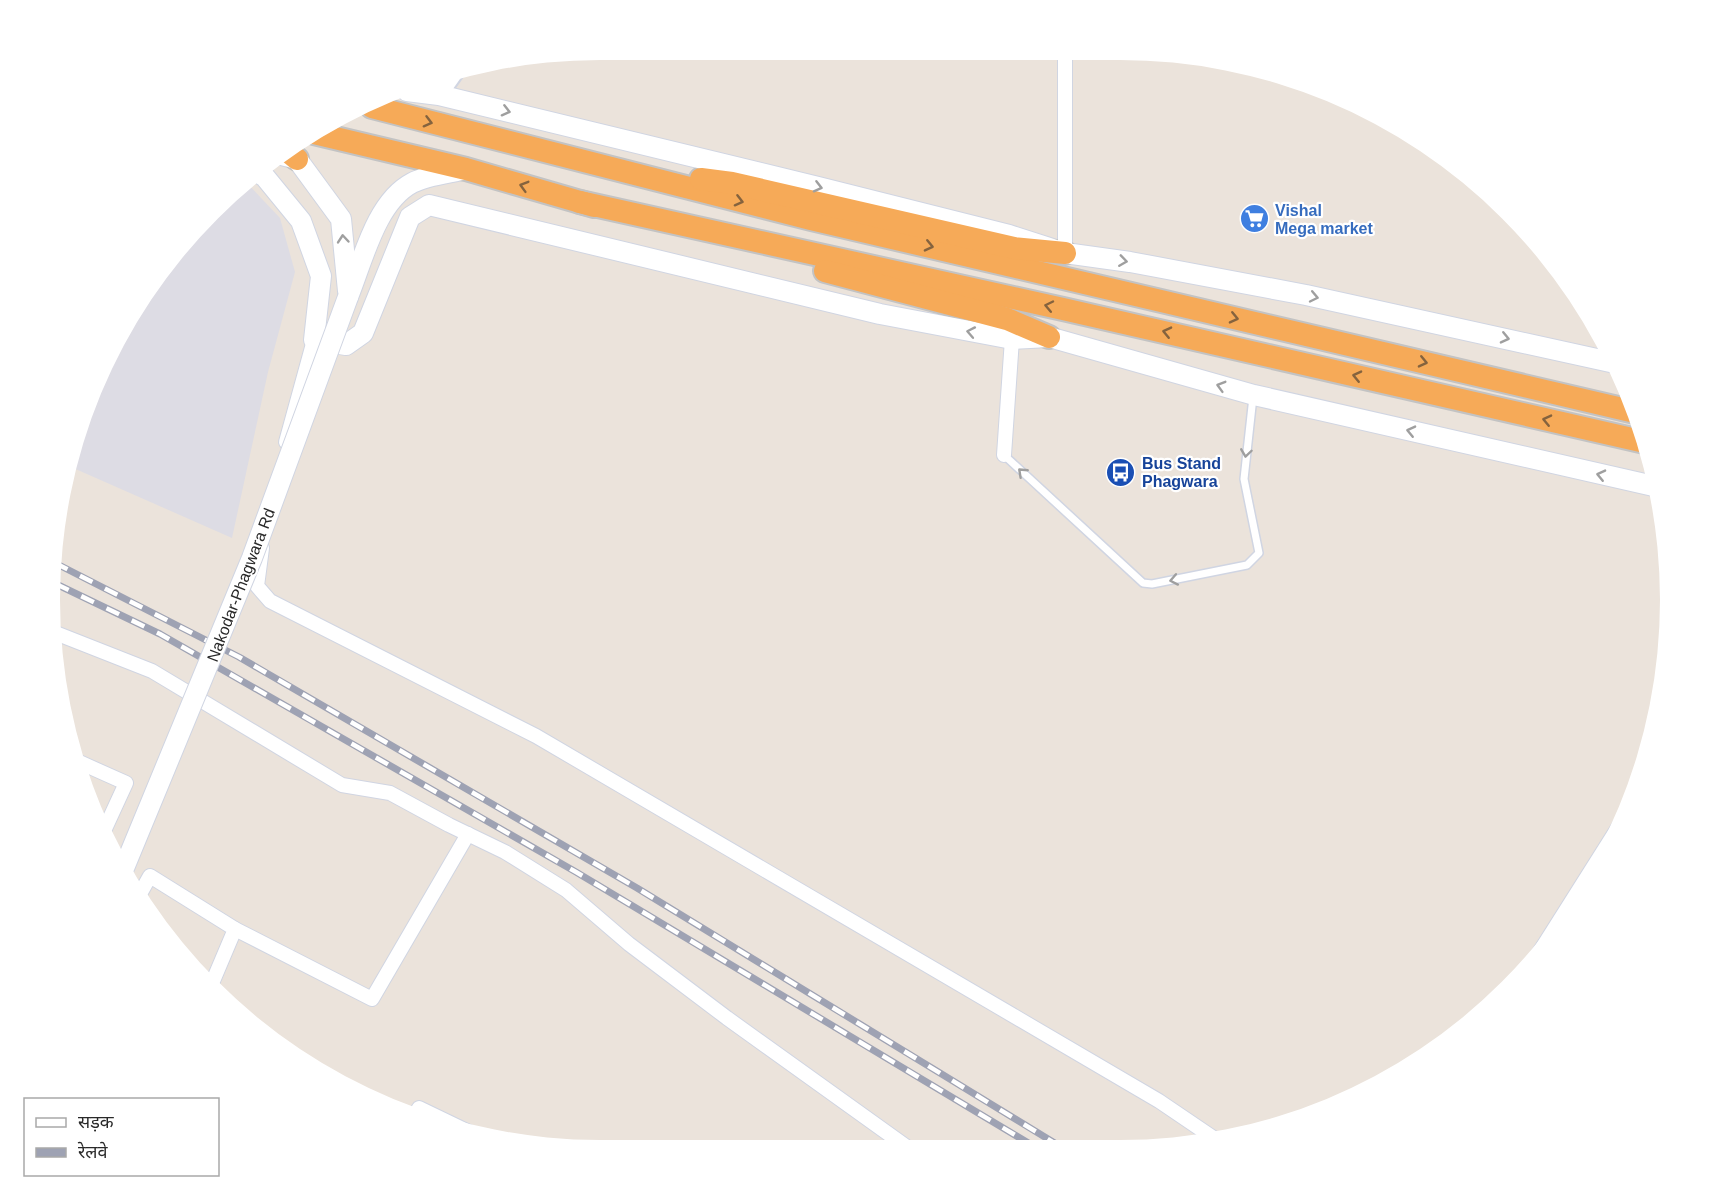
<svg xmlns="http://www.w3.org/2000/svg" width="1720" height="1200" viewBox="0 0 1720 1200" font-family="Arial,'Noto Sans Devanagari',sans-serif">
<rect width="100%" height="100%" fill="#ebe3db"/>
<path fill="#dddce4" d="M247,183L280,218L295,272L268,372L232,538L71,467L92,389L186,237Z"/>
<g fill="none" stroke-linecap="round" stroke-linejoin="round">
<defs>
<path id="service" d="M1004,455L1143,583L1152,584L1247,565L1259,553L1244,479L1253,397"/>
<g id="minor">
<path d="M1065,253V50"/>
<path d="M286,442L314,340"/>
<path d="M1004,455L1012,339"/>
<path d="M262,548L257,586L270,601L536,736L1159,1101L1218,1141"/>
<path d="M58,634L152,671L342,785L390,793L449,825L505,852L566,890L629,944L727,1018L911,1150"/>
<path d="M79,762L126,783L103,833"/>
<path d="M141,892L150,876L235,929L210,988"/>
<path d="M235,929L372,999L468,834"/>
<path d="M1537,956L1628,812"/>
<path d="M415,1116L419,1108L473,1134"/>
</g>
<path id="tertiary" d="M439,95L458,68"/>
<g id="secondary">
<path d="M407,91L439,95L818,187L1009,235L1065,253L1130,262L1306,295L1615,363"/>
<path d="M282,155L297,159L341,219L348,291"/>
<path d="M259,173L265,177L301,221L321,276L314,340L346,345L363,333L410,217L429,205L880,314L1012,339L1049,337L1254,395L1658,487"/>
<path d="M348,297C363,260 376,202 412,183C427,175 450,173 466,169"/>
</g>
<g id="trunk">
<path d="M372,107L811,219L1635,412"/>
<path d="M314,133L466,169L594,206"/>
<path d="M286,150L297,159"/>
<path d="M701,179L732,183L1014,248L1065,253"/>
<path d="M580,202L1063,309L1645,442"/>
<path d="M825,271L1007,319L1049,337"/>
</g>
</defs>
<use href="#service" stroke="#d0d5e2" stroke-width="10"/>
<use href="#minor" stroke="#d0d5e2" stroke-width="16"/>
<use href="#tertiary" stroke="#d0d5e2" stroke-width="20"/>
<use href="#secondary" stroke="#d0d5e2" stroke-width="22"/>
<use href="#trunk" stroke="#c3c3c3" stroke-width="26"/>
<use href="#service" stroke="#fff" stroke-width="7"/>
<use href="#minor" stroke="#fff" stroke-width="14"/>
<use href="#tertiary" stroke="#fff" stroke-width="16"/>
<use href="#secondary" stroke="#fff" stroke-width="20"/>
<use href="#trunk" stroke="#f6aa58" stroke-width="22"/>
<defs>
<g id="rail">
<path d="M55,563L239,657L637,888L1066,1150"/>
<path d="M56,584L160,634L576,872L1040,1150"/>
</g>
</defs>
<use href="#rail" stroke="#9ea2b3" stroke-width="7"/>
<use href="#rail" stroke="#fff" stroke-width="4.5" stroke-dasharray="14" stroke-linecap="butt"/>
<defs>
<path id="secondary-bridge" d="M124,868L252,558L348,297"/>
</defs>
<use href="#secondary-bridge" stroke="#d0d5e2" stroke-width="22" stroke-linecap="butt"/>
<use href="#secondary-bridge" stroke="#fff" stroke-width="20"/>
</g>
<defs><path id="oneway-chevron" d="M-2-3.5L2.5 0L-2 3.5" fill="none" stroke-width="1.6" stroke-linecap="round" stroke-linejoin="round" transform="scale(1.5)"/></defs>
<g stroke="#9f9f9f">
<use href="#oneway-chevron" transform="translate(506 111) rotate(14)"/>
<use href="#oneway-chevron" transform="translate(818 187) rotate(14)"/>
<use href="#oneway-chevron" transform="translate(343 239) rotate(-95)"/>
<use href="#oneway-chevron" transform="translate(1123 261) rotate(8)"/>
<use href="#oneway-chevron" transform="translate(1314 297) rotate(12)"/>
<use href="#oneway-chevron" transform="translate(971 332) rotate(-169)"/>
<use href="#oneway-chevron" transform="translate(1505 338) rotate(13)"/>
<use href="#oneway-chevron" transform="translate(1221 386) rotate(-164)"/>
<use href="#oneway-chevron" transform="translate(1411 431) rotate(-167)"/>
<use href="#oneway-chevron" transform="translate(1246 453) rotate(98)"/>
<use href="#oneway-chevron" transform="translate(1022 472) rotate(-137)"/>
<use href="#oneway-chevron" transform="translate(1601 475) rotate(-167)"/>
<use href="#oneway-chevron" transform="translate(1174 580) rotate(169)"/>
</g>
<g stroke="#85633e">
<use href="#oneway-chevron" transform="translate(428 122) rotate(15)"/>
<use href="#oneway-chevron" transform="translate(524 186) rotate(-164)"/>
<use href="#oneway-chevron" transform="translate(739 201) rotate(14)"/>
<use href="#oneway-chevron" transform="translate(929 246) rotate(13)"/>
<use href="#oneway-chevron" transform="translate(1049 306) rotate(-168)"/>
<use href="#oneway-chevron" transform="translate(1234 318) rotate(13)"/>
<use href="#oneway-chevron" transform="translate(1167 332) rotate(-167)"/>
<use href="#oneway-chevron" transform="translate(1423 362) rotate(13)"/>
<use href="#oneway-chevron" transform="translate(1357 376) rotate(-167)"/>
<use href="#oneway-chevron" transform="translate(1547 420) rotate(-167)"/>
</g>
<defs>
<symbol id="supermarket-disc" viewBox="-11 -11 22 22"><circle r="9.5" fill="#3f7fe0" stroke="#fff"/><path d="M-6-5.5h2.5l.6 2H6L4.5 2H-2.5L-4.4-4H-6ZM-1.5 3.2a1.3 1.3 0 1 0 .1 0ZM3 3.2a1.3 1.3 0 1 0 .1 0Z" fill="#fff"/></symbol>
<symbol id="bus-disc" viewBox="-11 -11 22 22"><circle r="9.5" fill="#1a4fb4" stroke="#fff"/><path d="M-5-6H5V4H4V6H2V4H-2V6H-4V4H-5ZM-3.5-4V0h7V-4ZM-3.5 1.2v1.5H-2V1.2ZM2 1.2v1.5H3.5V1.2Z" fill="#fff"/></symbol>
</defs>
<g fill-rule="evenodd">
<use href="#supermarket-disc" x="1238" y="202" width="33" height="33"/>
<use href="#bus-disc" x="1104" y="456" width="33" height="33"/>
</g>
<g text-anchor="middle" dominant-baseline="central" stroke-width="4.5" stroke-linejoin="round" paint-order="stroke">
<g font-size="16" font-weight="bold" fill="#366cbe" stroke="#fff" text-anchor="start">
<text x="1275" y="210">Vishal<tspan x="1275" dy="18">Mega market</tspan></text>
</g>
<g font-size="16" font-weight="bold" fill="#164399" stroke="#fff" text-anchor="start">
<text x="1142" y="463">Bus Stand<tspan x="1142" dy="18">Phagwara</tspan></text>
</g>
<g font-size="16" fill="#292929" stroke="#fff">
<text transform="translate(241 585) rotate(-69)">Nakodar-Phagwara Rd</text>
</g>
</g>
<path d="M0 0H1720V1200H0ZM600 60H1120A540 540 0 0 1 1660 600V600A540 540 0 0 1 1120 1140H600A540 540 0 0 1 60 600V600A540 540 0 0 1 600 60Z" fill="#fff" fill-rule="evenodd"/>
<rect x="24" y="1098" width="195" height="78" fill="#ffffff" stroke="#a9a9a9" stroke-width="1.5"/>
<rect x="36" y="1118" width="30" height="9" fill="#ffffff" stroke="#a9a9a9" stroke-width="1.5"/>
<text x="78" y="1128" font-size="18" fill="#292929">सड़क</text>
<rect x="36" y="1148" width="30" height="9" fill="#9ea2b3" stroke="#a9a9a9" stroke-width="1.5"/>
<text x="78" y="1158" font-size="18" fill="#292929">रेलवे</text>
</svg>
